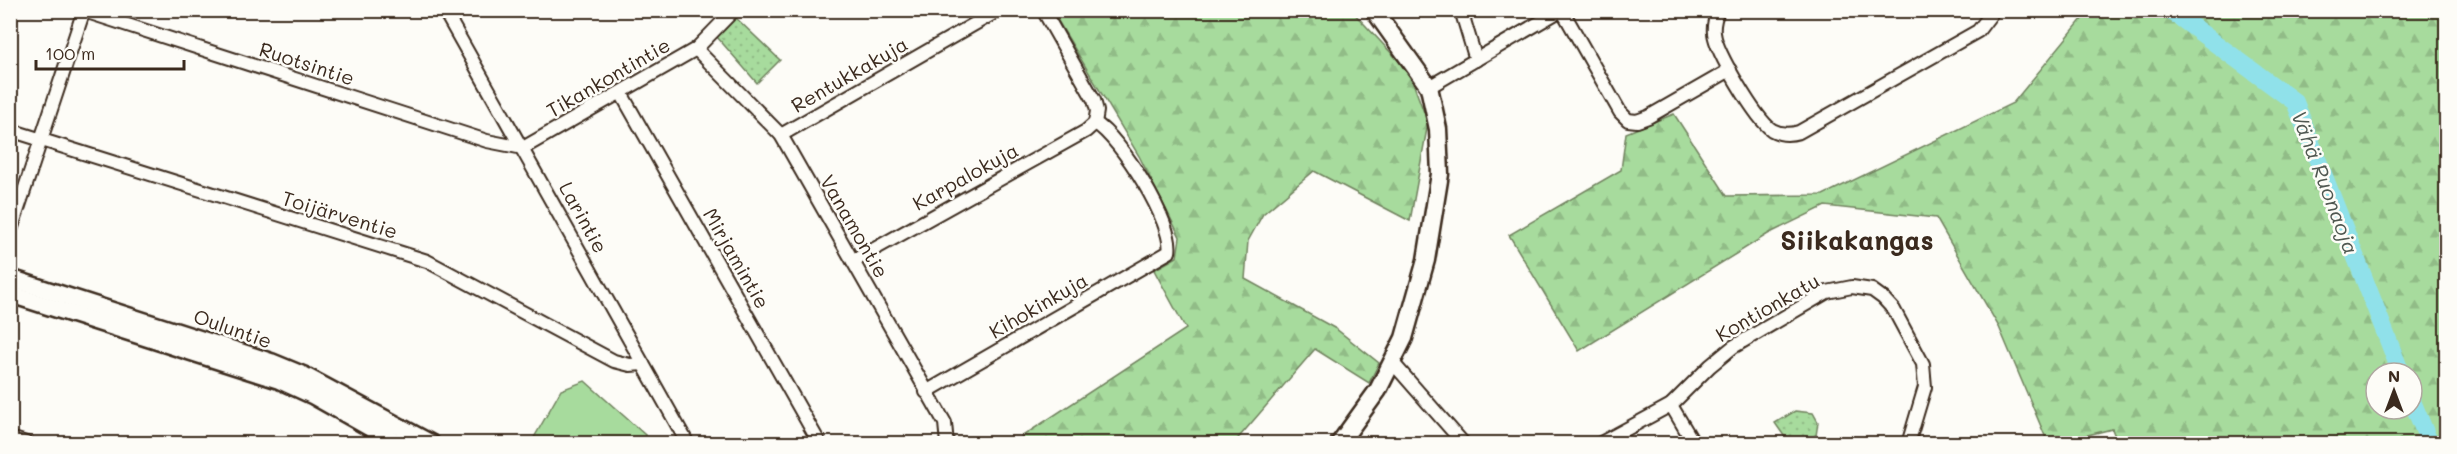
<svg xmlns="http://www.w3.org/2000/svg" width="2457" height="454" viewBox="0 0 2457 454" font-family="Mali,sans-serif">
<defs>
<pattern id="grass-dots" width="8" height="8" patternUnits="userSpaceOnUse" patternTransform="scale(1.5)"><rect width="8" height="8" fill="#a7db9d"/><path d="M2 2h.1M6 6h.1" fill="none" stroke="#91bc87" stroke-width="1.8" stroke-linecap="round"/></pattern>
<pattern id="forest-firs" width="22" height="20" patternUnits="userSpaceOnUse" patternTransform="scale(1.5)"><rect width="22" height="20" fill="#a7db9d"/><path d="M5 1l3.5 6h-7zM16 11l3.5 6h-7z" fill="#91bc87"/></pattern>
</defs>
<rect width="100%" height="100%" fill="#fdfcf7"/>
<filter id="ink" filterUnits="userSpaceOnUse"><feTurbulence type="fractalNoise" baseFrequency=".0167" numOctaves="2"/><feDisplacementMap in="SourceGraphic" scale="12" xChannelSelector="R" yChannelSelector="G"/><feConvolveMatrix kernelMatrix="1 2 1 2 8 2 1 2 1" color-interpolation-filters="sRGB"/></filter>
<g filter="url(#ink)">
<g fill="url(#grass-dots)" stroke="#71825e" stroke-width="1.5">
<path d="M735,17L780,60L757,83L717,37Z"/>
<path d="M1795,411L1813,413L1818,422L1815,443H1789L1775,423Z"/>
</g>
<g fill="url(#forest-firs)" stroke="#71825e" stroke-width="1.5" fill-rule="evenodd">
<path d="M1052,11H1352L1409,72L1428,123L1410,221L1314,171L1263,214L1248,241L1245,279L1336,329L1379,363L1369,383L1315,349L1234,443L1018,444L1021,437L1186,329L1154,270L1177,257L1180,237L1139,156Z"/>
<path d="M2079,11H2446V443L2118,444L2112,429L2056,443H2048L1999,327L1936,218L1825,206L1768,234L1579,351L1509,235L1621,170L1626,133L1674,114L1727,196L1823,195L2013,103L2083,18ZM2376,373H2412V409H2376Z"/>
</g>
<path fill="#a7db9d" stroke="#71825e" stroke-width="1.5" d="M585,381L654,443H531L561,390Z"/>
<g fill="none" stroke-linecap="round" stroke-linejoin="round">
<g stroke="#90e1ea" stroke-width="18">
<path d="M2170,10L2295,102L2401,373"/>
<path d="M2412,401L2430,444"/>
</g>
<defs>
<g id="street">
<path d="M81,10L487,141L523,148L696,49L734,10"/>
<path d="M444,10L688,444"/>
<path d="M1043,10L1094,100L1097,111L1095,123"/>
<path d="M1461,10L1476,60"/>
<path d="M1562,10L1620,112L1628,120L1637,121L1648,117L1730,70"/>
<path d="M1718,10C1715,18 1713,25 1714,33C1716,52 1756,119 1772,130C1781,135 1789,135 1799,132L1978,31L1994,10"/>
<path d="M696,49L781,135L945,423L947,444"/>
<path d="M1429,87L1561,10"/>
<path d="M621,93L820,444"/>
<path d="M10,130L427,261L614,361L630,365L643,364"/>
<path d="M781,135L999,10"/>
<path d="M10,233L84,10"/>
<path d="M853,261L1086,131L1095,123"/>
<path d="M1393,363L1464,444"/>
<path d="M926,392L1169,252C1175,225 1120,137 1095,123"/>
<path d="M1671,405L1694,444"/>
<path d="M10,438L29,444"/>
<path d="M1599,444L1671,405L1710,366L1733,347L1827,292L1852,287L1872,290L1883,298L1894,310L1923,364L1925,387L1908,444"/>
</g>
<g id="secondary">
<path d="M10,278L271,362L305,376L432,444"/>
<path d="M10,294L279,380L314,396L399,444"/>
<path d="M1339,444L1378,390L1404,338L1426,260L1440,174L1438,129L1429,87L1374,10"/>
</g>
</defs>
<use href="#street" stroke="#3b2a1e" stroke-width="16"/>
<use href="#secondary" stroke="#3b2a1e" stroke-width="21"/>
<use href="#street" stroke="#fdfcf7" stroke-width="12"/>
<use href="#secondary" stroke="#fdfcf7" stroke-width="16"/>
</g>
</g>
<g text-anchor="middle" dominant-baseline="central" stroke-width="5" stroke-linejoin="round" paint-order="stroke">
<g font-size="20" fill="#3b2a1e" stroke="#fdfcf7">
<text transform="translate(307 63) rotate(18)">Ruotsintie</text>
<text transform="translate(849 74) rotate(-30)">Rentukkakuja</text>
<text transform="translate(608 77) rotate(-30)">Tikankontintie</text>
<text transform="translate(965 176) rotate(-29)">Karpalokuja</text>
<text transform="translate(340 214) rotate(17)">Toijärventie</text>
<text transform="translate(584 217) rotate(61)">Larintie</text>
<text transform="translate(855 226) rotate(60)">Vanamontie</text>
<text transform="translate(737 258) rotate(60)">Mirjamintie</text>
<text transform="translate(1038 305) rotate(-30)">Kihokinkuja</text>
<text transform="translate(1767 307) rotate(-30)">Kontionkatu</text>
<text transform="translate(233 328) rotate(19)">Ouluntie</text>
</g>
<g font-size="21" font-style="italic" fill="#505851" stroke="#fdfcf7">
<text transform="translate(2326 182) rotate(69)">Vähä Ruonaoja</text>
</g>
<g font-size="26" font-weight="bold" fill="#3b2a1e" stroke="#fdfcf7">
<text x="1857" y="240">Siikakangas</text>
</g>
</g>
<rect width="2457" height="454" fill="none" stroke="#fdfcf7" stroke-width="36"/>
<rect x="18" y="18" width="2421" height="418" fill="none" stroke="#3b2a1e" stroke-width="2" filter="url(#ink)"/>
<g transform="translate(2394 391)"><circle r="28" fill="#fdfcf7" stroke="#afa8a0" stroke-width="1.5"/>
<path d="M0-4.5L10 22L0 15L-10 22Z" fill="#3b2a1e"/>
<text y="-9" font-size="16" font-weight="bold" text-anchor="middle" fill="#3b2a1e">N</text>
</g>
<path d="M36 60v9h148v-9" fill="none" stroke="#3b2a1e" stroke-width="3"/>
<text x="45" y="60" font-size="18" fill="#3b2a1e" stroke="#fdfcf7" stroke-width="4.5" paint-order="stroke">100 m</text>
</svg>
